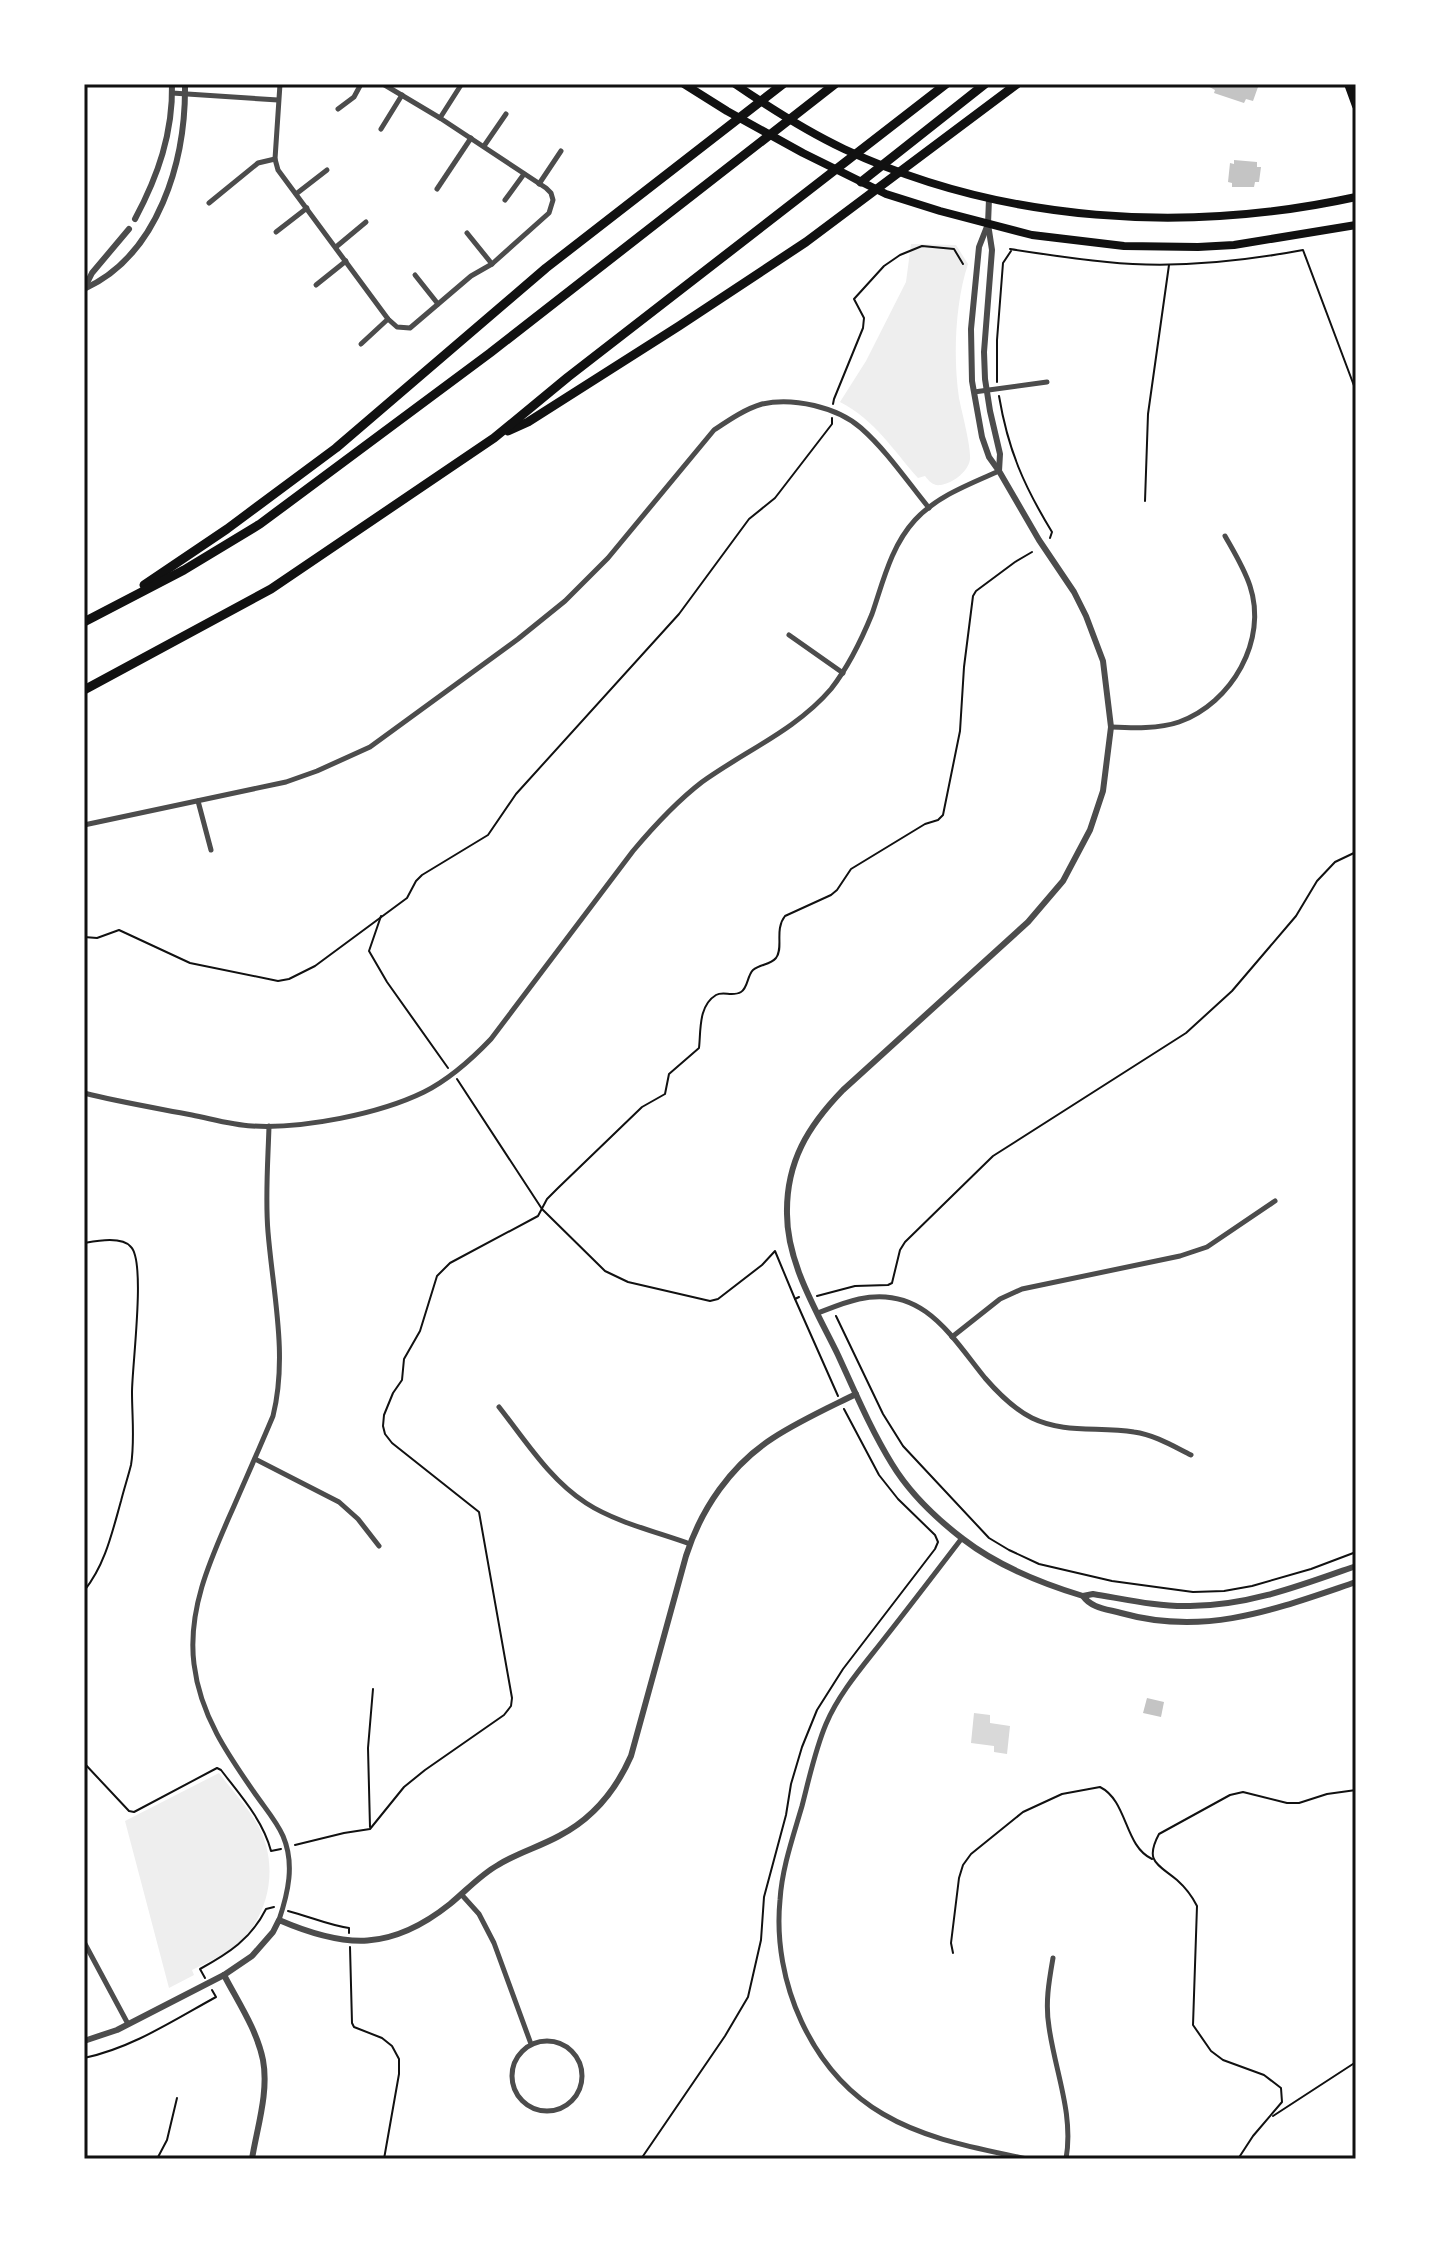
<svg xmlns="http://www.w3.org/2000/svg" width="1440" height="2243" viewBox="0 0 1440 2243" font-family="Figtree,sans-serif">
<rect width="100%" height="100%" fill="#fff"/>
<g fill="#eee">
<path d="M911,244L956,245L968,264C955,303 953,358 959,398C962,413 971,446 970,459C969,471 952,484 940,485C933,486 929,481 925,476L918,478C893,450 875,420 840,402L866,361L906,282Z"/>
<path d="M219,1773C231,1789 246,1805 256,1822C279,1860 272,1911 240,1942C227,1954 208,1962 192,1970L194,1975L169,1988L125,1821Z"/>
</g>
<path fill="#d9d9d9" d="M974,1713L990,1715V1723L1010,1726L1007,1754L994,1752V1746L971,1743Z"/>
<g fill="#c4c4c4">
<path d="M1204,84H1250L1258,87L1253,101L1246,99L1244,103L1214,93L1215,90Z"/>
<path d="M1234,160L1257,162V167H1261L1259,182H1255L1254,187H1232V183L1228,182L1230,163L1234,164Z"/>
<path d="M1147,1698L1164,1702L1161,1717L1143,1713Z"/>
</g>
<g fill="none" stroke-linecap="round" stroke-linejoin="round">
<g stroke="#111" stroke-width="2">
<path d="M1010,249C1042,254 1075,259 1107,262C1171,269 1239,262 1303,250L1356,391"/>
<path d="M997,382V340L1003,263L1011,251"/>
<path d="M999,396C1008,450 1024,486 1052,532L1050,538"/>
<path d="M833,404L834,399L863,328L864,318L854,299L884,266L900,255L922,246L954,249L963,264"/>
<path d="M1145,501L1148,414L1169,265"/>
<path d="M381,916L369,951L387,982L448,1068"/>
<path d="M84,937L97,938L119,930L190,963L278,981L289,979L315,966L407,898L416,881L422,875L488,835L516,794L679,614L749,519L775,498L832,424V418"/>
<path d="M457,1079L542,1209L605,1271L628,1282L710,1301L718,1299L762,1265L775,1251L795,1299L799,1297"/>
<path d="M84,1243C96,1241 122,1236 131,1247C146,1262 132,1366 132,1392C132,1417 135,1441 131,1465C128,1477 124,1489 121,1501C112,1533 105,1565 84,1591"/>
<path d="M817,1296L855,1286L888,1285L892,1283L900,1250L905,1242L993,1156L1186,1033L1232,991L1296,916L1317,881L1335,862L1356,852"/>
<path d="M795,1299L838,1396"/>
<path d="M836,1316L883,1414L903,1446L989,1538L1009,1550L1039,1564L1112,1581L1193,1592L1224,1591L1252,1586L1311,1569L1356,1552"/>
<path d="M84,1763L129,1811L134,1812L217,1768L221,1770C240,1795 263,1820 271,1851L281,1849"/>
<path d="M370,1827L368,1748L373,1689"/>
<path d="M295,1845L344,1833L370,1829L404,1787L425,1770L504,1715L511,1706L512,1698L479,1512L392,1443L385,1434L383,1426L384,1415L393,1393L402,1380L404,1359L420,1331L437,1276L450,1263L538,1216L547,1199L558,1188L642,1107L665,1094L669,1074L699,1048C701,1031 698,1006 716,995C723,991 733,997 741,992C748,988 747,976 753,970C760,964 770,965 776,958C784,948 774,930 785,916L831,895L837,890L851,869L925,824L938,820L943,815L960,731L964,667L973,596L976,591L1015,562L1032,552"/>
<path d="M288,1911C308,1916 328,1925 349,1928V1933"/>
<path d="M350,1947L352,2023L354,2027L382,2038L392,2046L399,2059V2074L384,2159"/>
<path d="M953,1953L951,1943L959,1878L963,1865L971,1854L1023,1812L1062,1794L1100,1787C1128,1801 1124,1846 1152,1859"/>
<path d="M205,1978L200,1969C229,1953 251,1939 266,1909L274,1907"/>
<path d="M84,2058C132,2048 174,2020 216,1997L212,1990"/>
<path d="M1273,2116L1356,2062"/>
<path d="M157,2159L167,2140L177,2098"/>
<path d="M641,2159L725,2036L748,1997L761,1940L764,1897L786,1815L791,1784L802,1747L817,1710L843,1669L935,1549L938,1542L935,1535L898,1499L879,1475L844,1409"/>
<path d="M1238,2159L1253,2136L1282,2102L1281,2088L1264,2075L1223,2060L1211,2051L1193,2025L1197,1906C1192,1896 1186,1888 1177,1880C1158,1864 1144,1862 1159,1834L1230,1795L1243,1792L1287,1803H1299L1327,1794L1356,1790"/>
</g>
<g stroke="#4c4c4c" stroke-width="5">
<path d="M280,84L275,159L278,170L388,319L397,327L410,328L471,276L492,264L549,213L553,200L551,193L546,188L440,118L383,84"/>
<path d="M172,93L278,100"/>
<path d="M338,109L354,97L361,84"/>
<path d="M440,118L461,85"/>
<path d="M381,129L402,95"/>
<path d="M484,146L506,114"/>
<path d="M539,184L561,151"/>
<path d="M437,189L471,138"/>
<path d="M296,194L327,170"/>
<path d="M505,200L524,174"/>
<path d="M209,203L258,163L275,159"/>
<path d="M276,232L307,208"/>
<path d="M467,233L492,264"/>
<path d="M336,247L366,222"/>
<path d="M415,275L438,304"/>
<path d="M316,285L346,261"/>
<path d="M361,344L388,319"/>
<path d="M974,392L1047,382"/>
<path d="M789,635L843,673"/>
<path d="M1111,727C1133,728 1159,729 1179,722C1232,703 1268,640 1250,586C1244,568 1234,552 1225,536"/>
<path d="M198,801L211,850"/>
<path d="M84,825L286,782L317,771L370,747L518,639L565,601L608,558L714,430C729,420 745,409 762,404C793,397 837,407 861,428C887,451 907,481 929,508"/>
<path d="M84,1093C119,1102 156,1108 192,1115C212,1119 232,1125 252,1126C303,1129 379,1114 424,1092C450,1079 471,1060 491,1039L633,851C654,826 676,802 702,782C745,751 796,730 831,689C849,666 861,641 872,614C883,582 891,546 915,520C937,496 970,484 999,471"/>
<path d="M269,1126C268,1161 265,1197 268,1232C273,1293 288,1356 273,1416C260,1447 247,1476 234,1506C212,1556 187,1608 194,1664C200,1715 228,1755 256,1795C265,1808 277,1822 283,1836C295,1864 288,1893 279,1920"/>
<path d="M818,1313C831,1308 845,1302 859,1299C923,1285 951,1336 985,1378C998,1393 1014,1409 1032,1418C1065,1434 1099,1426 1134,1432C1155,1435 1173,1446 1191,1455"/>
<path d="M952,1337L1000,1299L1022,1289L1180,1256L1207,1247L1275,1201"/>
<path d="M499,1407C525,1440 550,1480 586,1503C615,1522 657,1532 690,1544"/>
<path d="M255,1459L339,1502L358,1519L379,1546"/>
<path d="M962,1538C936,1572 910,1606 884,1639C863,1666 839,1693 826,1724C815,1750 809,1779 802,1806C793,1837 782,1868 780,1900C772,1981 811,2072 883,2114C927,2140 977,2148 1027,2159"/>
<path d="M461,1894L479,1914L494,1943L531,2044"/>
<path d="M84,1942L128,2024"/>
<path d="M1053,1958C1049,1981 1045,2003 1049,2027C1055,2071 1074,2114 1066,2159"/>
<circle cx="547" cy="2076" r="35"/>
</g>
<g stroke="#4c4c4c" stroke-width="6">
<path d="M989,199L988,224L992,250L984,352L985,379L990,411L1000,454L999,471"/>
<path d="M135,219C158,176 173,133 172,84"/>
<path d="M988,224L979,247L971,329L972,381L982,437L989,457L999,471L1039,540L1074,592L1086,616L1103,661L1111,727L1103,791L1090,830L1063,881L1028,922L843,1090C808,1126 786,1162 787,1214C787,1263 817,1312 838,1355C855,1392 871,1430 892,1464C909,1492 937,1519 963,1539C998,1566 1040,1583 1083,1596C1091,1608 1107,1609 1121,1613C1206,1637 1276,1609 1356,1582"/>
<path d="M84,289C159,255 186,160 185,84"/>
<path d="M84,289L92,273L129,229"/>
<path d="M1083,1596L1093,1594C1124,1599 1158,1607 1190,1606C1248,1606 1302,1585 1356,1566"/>
<path d="M224,1975C238,2002 257,2030 263,2060C269,2092 257,2128 252,2159"/>
<path d="M84,2041L117,2030L224,1975L252,1956L273,1932L279,1920C346,1949 391,1951 450,1904C466,1891 480,1875 498,1865C517,1853 539,1847 559,1836C592,1819 616,1790 631,1756L686,1556C701,1509 731,1465 773,1438C799,1421 828,1408 856,1394"/>
</g>
<g stroke="#111" stroke-width="8">
<path d="M684,84L727,111L803,153L886,194L940,211L1032,235L1124,246L1198,247L1234,245L1356,225"/>
<path d="M735,84C770,108 806,131 844,149C1002,223 1187,234 1356,197"/>
<path d="M1348,84L1356,106"/>
</g>
<g stroke="#111" stroke-width="9">
<path d="M861,182L985,84"/>
<path d="M508,431L528,422L679,326L806,242L1017,84"/>
<path d="M144,585L227,529L336,448L546,268L783,84"/>
<path d="M84,622L184,570L260,524L490,353L835,84"/>
<path d="M84,690L271,589L494,438L568,377L946,84"/>
</g>
</g>
<rect width="1440" height="2243" fill="none" stroke="#ffffff" stroke-width="172"/>
<rect x="86" y="86" width="1268" height="2071" fill="none" stroke="#111" stroke-width="3"/>
</svg>
